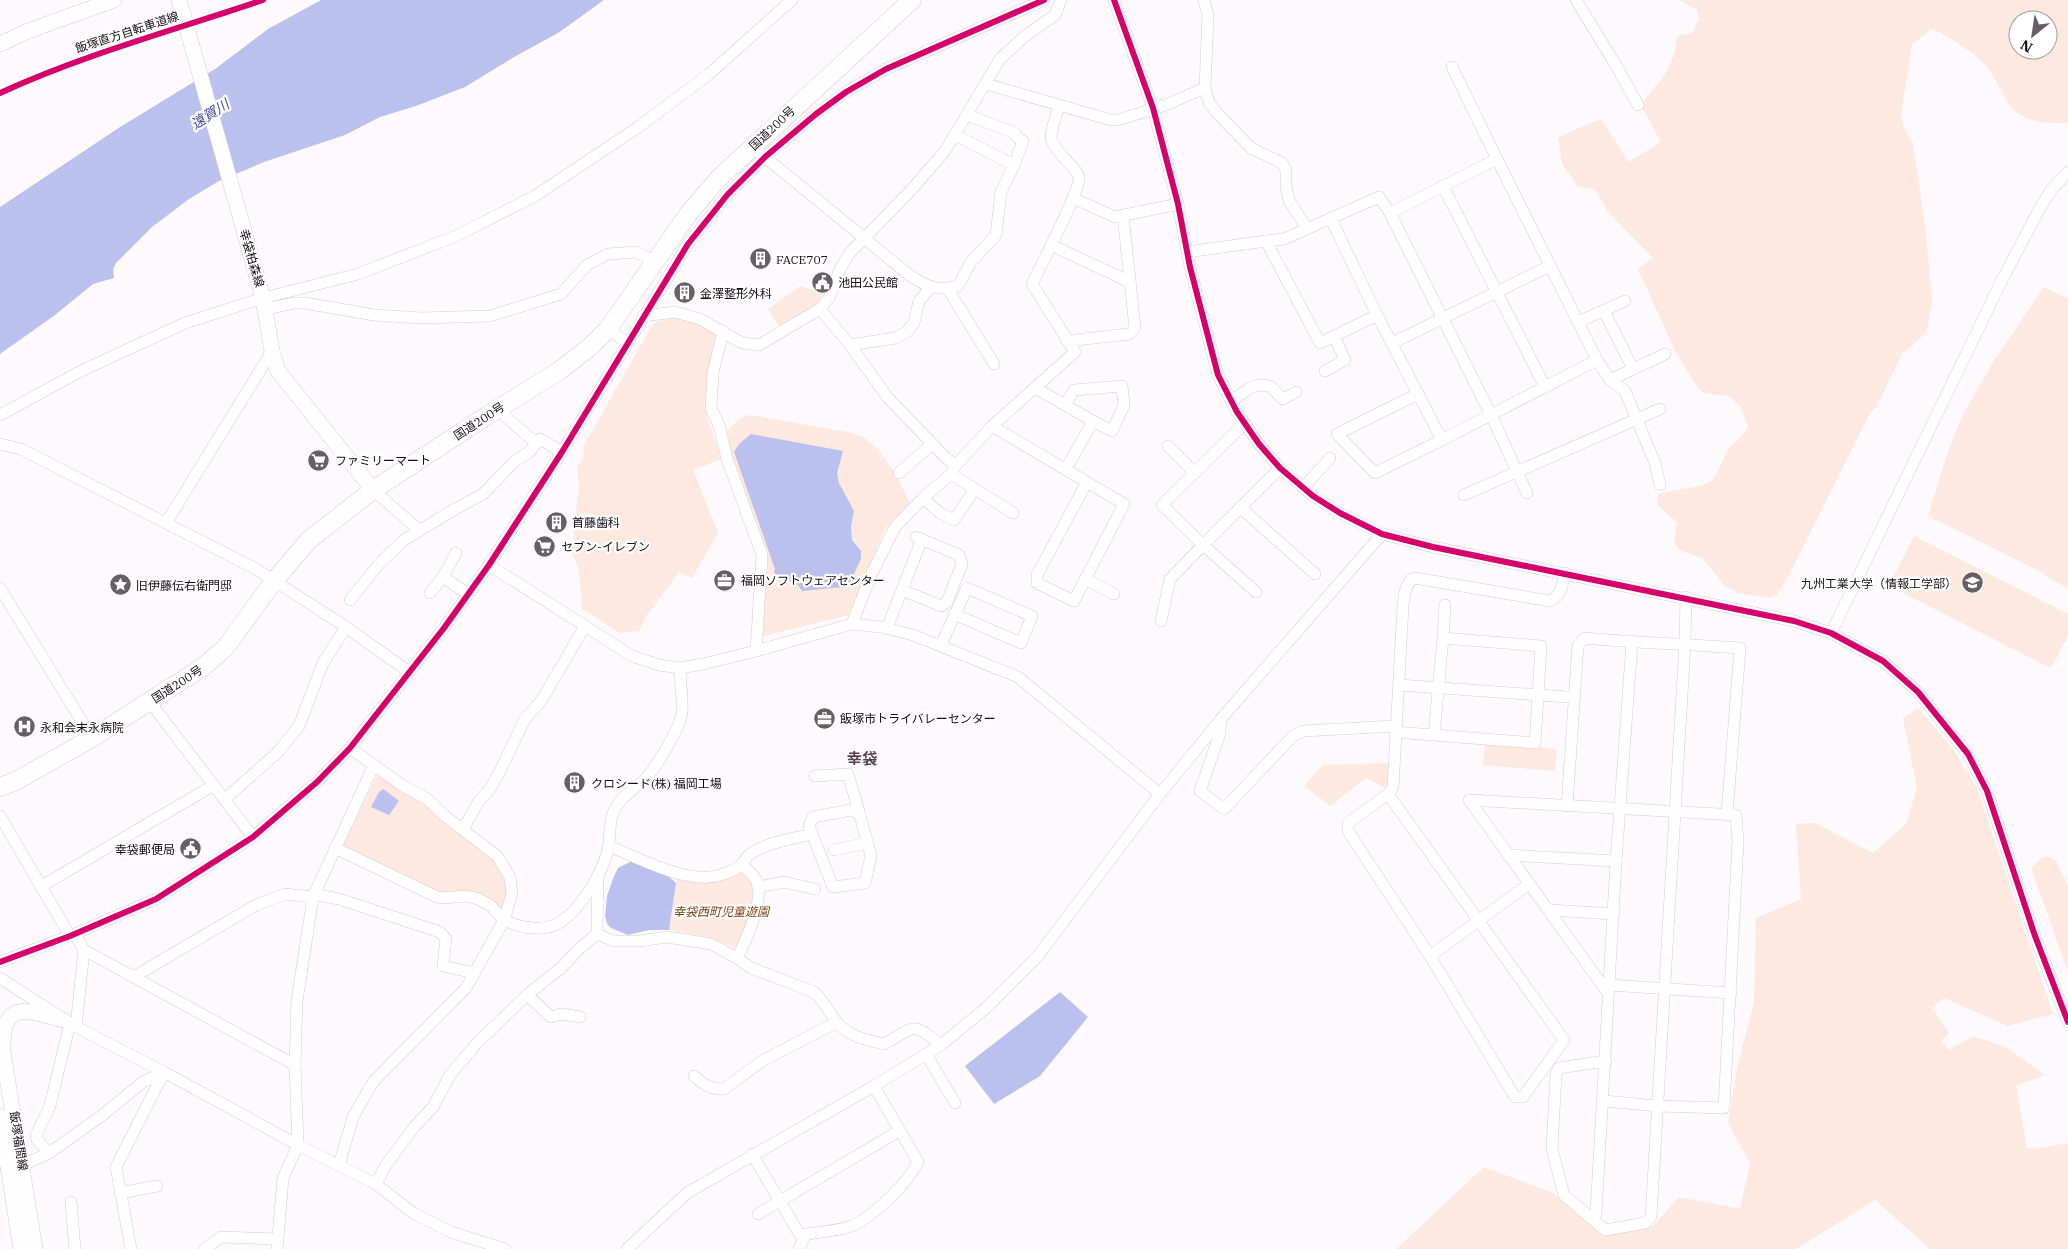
<svg xmlns="http://www.w3.org/2000/svg" width="2068" height="1249" viewBox="0 0 2068 1249" font-family="'IBM Plex Serif','Noto Sans JP',serif">
<rect width="100%" height="100%" fill="#fef9fc"/>
<g fill="#fde9df" fill-rule="evenodd">
<path d="M1679,0H2068V123C2050,124 2030,123 2016,112C2004,102 1997,78 1986,66C1977,55 1945,33 1932,29L1912,44L1901,115L1904,128L1913,144L1926,233L1932,303L1929,321L1925,334L1902,354L1877,406L1870,413L1787,579L1777,595L1771,598L1737,593L1725,586L1703,559L1678,549L1674,542L1677,523L1657,504L1658,495C1673,488 1696,489 1708,483C1717,478 1721,462 1726,453C1732,442 1743,439 1748,426L1740,406L1729,396L1704,393L1698,388L1675,351L1638,269L1653,258L1609,213L1594,189L1578,187L1562,164L1558,139L1562,135L1601,119L1629,162L1661,142L1641,105C1661,79 1674,70 1677,36L1692,33L1699,19L1697,10ZM2018,20H2048V50H2018Z"/>
<path d="M801,286L824,294L816,305L779,326L768,309Z"/>
<path d="M2044,287L2068,299V588L2045,576L2043,573L1928,516C1939,481 1949,443 1965,411C1988,367 2017,327 2044,287Z"/>
<path d="M675,315L696,320L718,333L708,390L707,416L722,459L693,470L718,533L692,578L679,572L646,617L639,631L620,633L582,609L579,570L572,552L579,485L577,468L584,456L583,447L653,324Z"/>
<path d="M749,415L848,432C853,434 859,435 863,437C886,452 899,481 911,505L890,523L883,534L849,614L845,616L760,637L766,556L728,448L726,432L739,419Z"/>
<path d="M1914,536L2068,614V635L2051,668L1889,586Z"/>
<path d="M1918,708L1951,747L1977,788L2053,1014L2008,1026L1944,998L1932,1008L1949,1033L1941,1041L1949,1050L1973,1036L2006,1047L2045,1075L2016,1086L2027,1148H2040L2068,1143V1249H1930L1875,1200L1796,1249H1396L1484,1167L1553,1193L1605,1233L1653,1226L1679,1197L1740,1209L1750,1163L1728,1123L1737,1068L1754,1002L1756,918L1801,899L1796,824L1815,823L1873,853L1906,824L1917,788L1903,718Z"/>
<path d="M1485,742L1557,749L1555,771L1483,765Z"/>
<path d="M1389,763V783L1386,789L1366,778L1330,806L1304,786L1323,765Z"/>
<path d="M379,776L425,805L499,864L508,886L503,914L492,903L446,897L346,850L343,845L376,777Z"/>
<path d="M2047,856L2055,860L2068,886V972L2031,868L2041,858Z"/>
<path d="M742,872C766,884 745,927 739,948H735L712,938L669,930L677,877C703,888 717,881 742,872Z"/>
</g>
<g fill="#bbc1ee">
<path d="M321,0H604L558,33L514,57L465,87L416,106L380,117L345,135L264,162L219,181L189,199L152,227L116,263L113,269L114,278L93,284L55,315L0,354V207L120,127L215,69L268,29Z"/>
<path d="M751,434L843,451L837,473L839,483L854,511L851,526L852,540L861,551V559L850,583L844,587L802,591L798,585L774,573L775,569L734,452L739,444Z"/>
<path d="M383,789L399,801L389,815L371,807L379,792Z"/>
<path d="M634,860L666,874L676,883L669,930H649L628,935L611,928L607,924L605,916L607,896L614,876L618,868Z"/>
<path d="M1060,992L1088,1017L1040,1076L994,1104L965,1066Z"/>
</g>
<g fill="none" stroke-linecap="round" stroke-linejoin="round">
<defs>
<g id="minor">
<path d="M1114,0L1153,108L1178,204L1190,267L1218,375L1237,412L1259,444L1280,468L1313,496L1340,513L1382,534L1433,547L1794,621L1831,633L1883,661L1918,692L1968,754L1987,791L2035,936L2068,1022"/>
<path d="M1204,0L1208,15L1205,88L1209,102L1216,112L1251,148L1282,163L1286,170V186L1289,201L1307,228"/>
<path d="M1576,0L1614,62L1638,105"/>
<path d="M1452,67L1497,159"/>
<path d="M986,84L1111,120H1118L1163,106L1205,88"/>
<path d="M967,115L1015,133L1017,137L1023,141L1014,165"/>
<path d="M760,153L908,274C925,286 937,292 958,286L971,262L996,235L1001,192L1014,165L955,135"/>
<path d="M1443,186L1545,387"/>
<path d="M1073,198L1115,217L1178,204"/>
<path d="M1331,219L1377,315L1442,440L1597,360L1497,159L1390,213"/>
<path d="M1051,245L1130,282"/>
<path d="M1187,252L1266,241"/>
<path d="M948,289L994,364"/>
<path d="M265,309L294,303H305L374,315L421,318L490,316L561,294L587,265L608,254L636,252L654,261"/>
<path d="M820,309L850,345L888,398L946,458L956,465"/>
<path d="M1604,311L1633,369"/>
<path d="M1377,315L1320,343L1266,241L1284,239L1379,197L1390,213L1491,415L1527,493"/>
<path d="M643,316L675,312L700,319L742,343L759,345L820,309L829,298L840,269L849,254L912,189L945,151L1000,59L1025,36L1055,15L1061,0"/>
<path d="M1578,322L1625,301"/>
<path d="M608,329L627,343"/>
<path d="M723,331L713,373L711,408L719,425L727,459L762,555L756,651"/>
<path d="M1067,341L1129,334L1135,328L1123,215"/>
<path d="M1392,343L1550,266"/>
<path d="M850,345L895,338L907,332L914,323L919,301L930,288"/>
<path d="M1597,360L1610,380L1625,391L1655,463L1660,485"/>
<path d="M1325,371L1345,360L1334,336"/>
<path d="M1610,380L1665,354"/>
<path d="M1035,388L1065,405"/>
<path d="M1418,394L1337,434L1375,473L1442,440"/>
<path d="M1231,401L1250,388L1258,385L1270,386L1283,399L1296,392"/>
<path d="M500,407L507,418L536,443"/>
<path d="M0,415L81,371L185,323L263,298L358,274L456,236L535,196L637,128L708,75L792,0"/>
<path d="M1245,423L1162,505L1203,545L1280,468"/>
<path d="M992,426L1124,504L1074,601L1037,583V575L1087,482"/>
<path d="M0,444L21,449L256,569L346,627L409,672"/>
<path d="M1168,446L1195,473"/>
<path d="M1066,469L1093,421L1112,431L1124,405L1122,386L1074,390L1065,405L1093,421"/>
<path d="M899,473L932,444"/>
<path d="M1303,488L1330,458"/>
<path d="M975,489L1013,513"/>
<path d="M373,490L419,530"/>
<path d="M1464,495L1660,409"/>
<path d="M923,498L940,513L954,520L975,489L951,474"/>
<path d="M1241,508L1315,574"/>
<path d="M166,523L272,351"/>
<path d="M456,553L443,577L468,594"/>
<path d="M489,565L632,656L659,665L680,668L703,664L756,651L852,624L881,627L913,635L1018,677L1160,794"/>
<path d="M1085,579L1114,594"/>
<path d="M0,588L92,738"/>
<path d="M902,590L941,606L947,602L962,564L959,555L916,537"/>
<path d="M430,593L443,577"/>
<path d="M350,600L380,563L404,540L455,509L483,494L515,461L529,452L540,439L562,452"/>
<path d="M1161,621L1170,579L1203,545L1256,592"/>
<path d="M852,624L872,573L895,527L923,498L951,474L956,465L992,426L1075,352L1032,284C1040,267 1080,191 1079,178C1079,169 1053,152 1051,137C1051,128 1057,115 1059,106"/>
<path d="M887,628L922,539"/>
<path d="M1831,633L2001,282L2041,206L2052,189L2068,172"/>
<path d="M1443,638L1445,605"/>
<path d="M941,645L967,588L1032,616L1021,643L954,614"/>
<path d="M1399,685L1568,697"/>
<path d="M150,702L253,837"/>
<path d="M1221,719L1219,736L1200,791L1224,809L1293,736L1303,731L1395,726"/>
<path d="M1395,732L1535,743L1541,646L1443,638L1434,735"/>
<path d="M815,776L848,774L860,815"/>
<path d="M1388,794L1564,1040L1523,1097H1515L1430,956L1348,831V823L1388,794L1393,787L1403,606C1405,596 1404,582 1415,578L1550,601C1562,595 1562,585 1565,573"/>
<path d="M225,799L278,752L299,726L323,663L346,627"/>
<path d="M1567,806L1578,645L1585,638C1637,643 1688,644 1740,648L1727,814"/>
<path d="M0,816L70,936"/>
<path d="M463,829L479,801L490,789L501,769L525,719L541,701L585,626"/>
<path d="M609,846C641,859 692,888 726,873C731,871 737,869 740,866C744,863 745,858 750,854C768,842 791,839 812,834L809,826L813,817L851,810L860,815L871,856L865,883L833,887L812,834"/>
<path d="M335,848L437,897C449,900 460,894 471,897C477,898 486,903 491,906C496,910 499,917 505,920C517,927 535,930 549,927C576,920 605,871 609,844C610,833 609,821 614,811C620,797 635,789 645,779C656,768 680,728 682,713C683,698 680,682 680,668"/>
<path d="M834,850L867,843"/>
<path d="M1507,855L1616,861"/>
<path d="M40,887L214,785"/>
<path d="M758,887L784,882L815,889"/>
<path d="M313,894L339,899L440,932L446,939L443,966L474,973"/>
<path d="M1549,910L1614,914"/>
<path d="M75,934L84,950L295,1065"/>
<path d="M597,934L614,941H640L667,937L711,944L737,958L751,968L814,992C823,1000 828,1010 835,1020C847,1036 865,1040 884,1044C916,1027 910,1020 941,1045"/>
<path d="M1430,956L1529,884"/>
<path d="M737,958C746,941 764,900 757,882C754,874 748,871 742,865"/>
<path d="M0,962L70,936L156,899L253,837L317,782L350,748L444,628L489,565L562,452L688,244L728,194L765,157L816,114L846,92L886,69L1044,0"/>
<path d="M135,976L256,905L285,894L313,897"/>
<path d="M0,978L76,1027L164,1072L298,1145L376,1184L413,1213L451,1232L505,1249"/>
<path d="M1609,985L1731,993"/>
<path d="M527,995L551,1017L561,1014L580,1017"/>
<path d="M76,1027L84,950"/>
<path d="M926,1054L955,1103"/>
<path d="M1606,1061L1559,1068L1556,1074L1552,1149L1564,1195L1605,1230L1645,1223L1651,1217L1685,644L1686,597"/>
<path d="M694,1076C703,1084 711,1090 724,1089L762,1061L837,1022"/>
<path d="M1604,1101L1658,1106L1724,1108L1738,841L1736,815L1469,800L1608,993"/>
<path d="M49,1153L37,1140L36,1135L50,1106L70,1023"/>
<path d="M752,1154L800,1235C813,1233 845,1230 854,1225C877,1213 907,1184 918,1162L874,1086"/>
<path d="M23,1165L49,1153L100,1117L143,1082L164,1072"/>
<path d="M339,1165L353,1117L373,1082L466,988L504,920L512,894L510,877L497,856L445,816L426,798L403,786L350,748"/>
<path d="M376,1184L386,1165L415,1126L433,1107L450,1075L477,1043L527,995L562,967L580,948L597,934L598,875"/>
<path d="M120,1193L157,1186"/>
<path d="M71,1202L75,1249"/>
<path d="M758,1214L899,1131"/>
<path d="M1592,1219L1596,1213L1616,861L1632,643"/>
<path d="M131,1249L116,1167L164,1072"/>
<path d="M205,1249L221,1237L278,1239"/>
<path d="M277,1249L283,1178L298,1145L295,1065L297,1001L313,897L374,765"/>
<path d="M627,1249L687,1193L874,1086L941,1045L986,1008L1037,957L1160,794L1221,719L1382,534"/>
<path d="M799,1249L806,1234"/>
</g>
<g id="major">
<path d="M179,0L263,298L272,351L278,371L373,490"/>
<path d="M0,44L28,31L114,0"/>
<path d="M0,1034L35,1249"/>
<path d="M3,1043C4,998 32,1012 63,1020"/>
<path d="M0,1116L21,1249"/>
</g>
<path id="highway" d="M0,787L16,781L92,738L203,667L225,648L274,581L309,540L373,490L488,415L559,371L591,346L608,329L689,213L719,178L912,0"/>
</defs>
<use href="#minor" stroke="#d4ccd1" stroke-width="12"/>
<use href="#major" stroke="#d4ccd1" stroke-width="16"/>
<use href="#highway" stroke="#d4ccd1" stroke-width="19"/>
<use href="#minor" stroke="#fffeff" stroke-width="11"/>
<use href="#major" stroke="#fffeff" stroke-width="15"/>
<use href="#highway" stroke="#fffeff" stroke-width="18"/>
<defs>
<g id="cycleway">
<path d="M1114,0L1153,108L1178,204L1190,267L1218,375L1237,412L1259,444L1280,468L1313,496L1340,513L1382,534L1433,547L1794,621L1831,633L1883,661L1918,692L1968,754L1987,791L2035,936L2068,1022"/>
<path d="M0,93C85,54 175,30 263,0"/>
<path d="M0,962L70,936L156,899L253,837L317,782L350,748L444,628L489,565L562,452L688,244L728,194L765,157L816,114L846,92L886,69L1044,0"/>
</g>
</defs>
<use href="#cycleway" stroke="#fff" stroke-width="9"/>
<use href="#cycleway" stroke="#d6006c" stroke-width="6"/>
</g>
<defs>
<symbol id="building-disc" viewBox="-11 -11 22 22"><circle r="9.5" fill="#675f64" stroke="#fff"/><path d="M-4-6H4V6H1V3H-1V6H-4ZM-2.5-4.3h1.7v1.8h-1.7ZM.8-4.3h1.7v1.8H.8ZM-2.5-1h1.7V.8h-1.7ZM.8-1h1.7V.8H.8Z" fill="#fff"/></symbol>
<symbol id="civic-disc" viewBox="-11 -11 22 22"><circle r="9.5" fill="#675f64" stroke="#fff"/><path d="M-.6-6.5H3V-4.5H.6V-3L4-1V1h2V6H-6V1h2V-1L-.6-3ZM-1.2 2.5V6h2.4V2.5Z" fill="#fff"/></symbol>
<symbol id="supermarket-disc" viewBox="-11 -11 22 22"><circle r="9.5" fill="#675f64" stroke="#fff"/><path d="M-6-5.5h2.5l.6 2H6L4.5 2H-2.5L-4.4-4H-6ZM-1.5 3.2a1.3 1.3 0 1 0 .1 0ZM3 3.2a1.3 1.3 0 1 0 .1 0Z" fill="#fff"/></symbol>
<symbol id="office-disc" viewBox="-11 -11 22 22"><circle r="9.5" fill="#675f64" stroke="#fff"/><path d="M-6-3h4V-5.5h4V-3h4V5H-6ZM-1-4.5V-3h2v-1.5ZM-6 0V1H6V0Z" fill="#fff"/></symbol>
<symbol id="university-disc" viewBox="-11 -11 22 22"><circle r="9.5" fill="#675f64" stroke="#fff"/><path d="M0-5L7-2L0 1L-7-2ZM-4 1L0 2.5L4 1V4Q0 6-4 4Z" fill="#fff"/></symbol>
<symbol id="sight-disc" viewBox="-11 -11 22 22"><circle r="9.5" fill="#675f64" stroke="#fff"/><path d="M0-6L1.8-2.2L6-1.7L2.9 1.2L3.7 5.4L0 3.3L-3.7 5.4L-2.9 1.2L-6-1.7L-1.8-2.2Z" fill="#fff"/></symbol>
<symbol id="hospital-disc" viewBox="-11 -11 22 22"><circle r="9.5" fill="#675f64" stroke="#fff"/><path d="M-5-5h3v3.5h4V-5h3V5h-3V1.5h-4V5h-3Z" fill="#fff"/></symbol>
</defs>
<g fill-rule="evenodd">
<use href="#building-disc" x="748" y="246" width="25" height="25"/>
<use href="#civic-disc" x="810" y="270" width="25" height="25"/>
<use href="#building-disc" x="672" y="280" width="25" height="25"/>
<use href="#supermarket-disc" x="306" y="448" width="25" height="25"/>
<use href="#building-disc" x="544" y="510" width="25" height="25"/>
<use href="#supermarket-disc" x="532" y="534" width="25" height="25"/>
<use href="#office-disc" x="712" y="568" width="25" height="25"/>
<use href="#university-disc" x="1960" y="570" width="25" height="25"/>
<use href="#sight-disc" x="108" y="572" width="25" height="25"/>
<use href="#office-disc" x="812" y="706" width="25" height="25"/>
<use href="#hospital-disc" x="12" y="714" width="25" height="25"/>
<use href="#building-disc" x="562" y="770" width="25" height="25"/>
<use href="#civic-disc" x="178" y="836" width="25" height="25"/>
</g>
<g text-anchor="middle" dominant-baseline="central" stroke-width="4.5" stroke-linejoin="round" paint-order="stroke">
<g font-size="12" fill="#160c12" stroke="#fff">
<text transform="translate(127 32) rotate(-18)">飯塚直方自転車道線</text>
<text transform="translate(772 128) rotate(-43)">国道200号</text>
<text transform="translate(252 258) rotate(74)">幸袋柏森線</text>
<text transform="translate(479 421) rotate(-33)">国道200号</text>
<text transform="translate(177 684) rotate(-33)">国道200号</text>
<text transform="translate(19 1141) rotate(81)">飯塚福間線</text>
</g>
<g font-size="12" fill="#160c12" stroke="#fff" text-anchor="start">
<text x="776" y="259">FACE707</text>
<text x="838" y="282">池田公民館</text>
<text x="700" y="293">金澤整形外科</text>
<text x="335" y="460">ファミリーマート</text>
<text x="572" y="522">首藤歯科</text>
<text x="561" y="546">セブン-イレブン</text>
<text x="741" y="580">福岡ソフトウェアセンター</text>
<text x="1957" y="583" text-anchor="end">九州工業大学（情報工学部）</text>
<text x="136" y="585">旧伊藤伝右衛門邸</text>
<text x="840" y="718">飯塚市トライバレーセンター</text>
<text x="40" y="727">永和会末永病院</text>
<text x="591" y="783">クロシード(株) 福岡工場</text>
<text x="175" y="849" text-anchor="end">幸袋郵便局</text>
</g>
<g font-size="12" font-style="italic" fill="#793f13" stroke="#fff">
<text x="721" y="911">幸袋西町児童遊園</text>
</g>
<g font-size="14" font-style="italic" fill="#454c97" stroke="#fff">
<text transform="translate(210 114) rotate(-33)">遠賀川</text>
</g>
<g font-size="15" font-weight="bold" fill="#5a414f" stroke="#fff">
<text x="862" y="758">幸袋</text>
</g>
</g>
<g transform="translate(2033 35) rotate(210)"><circle r="24" fill="#ffffff" stroke="#a29ea0"/>
<path d="M0-4L9 19L0 12L-9 19Z" fill="#675f64"/>
<text y="-8" font-size="14" font-weight="bold" text-anchor="middle" fill="#160c12">N</text>
</g>
</svg>
